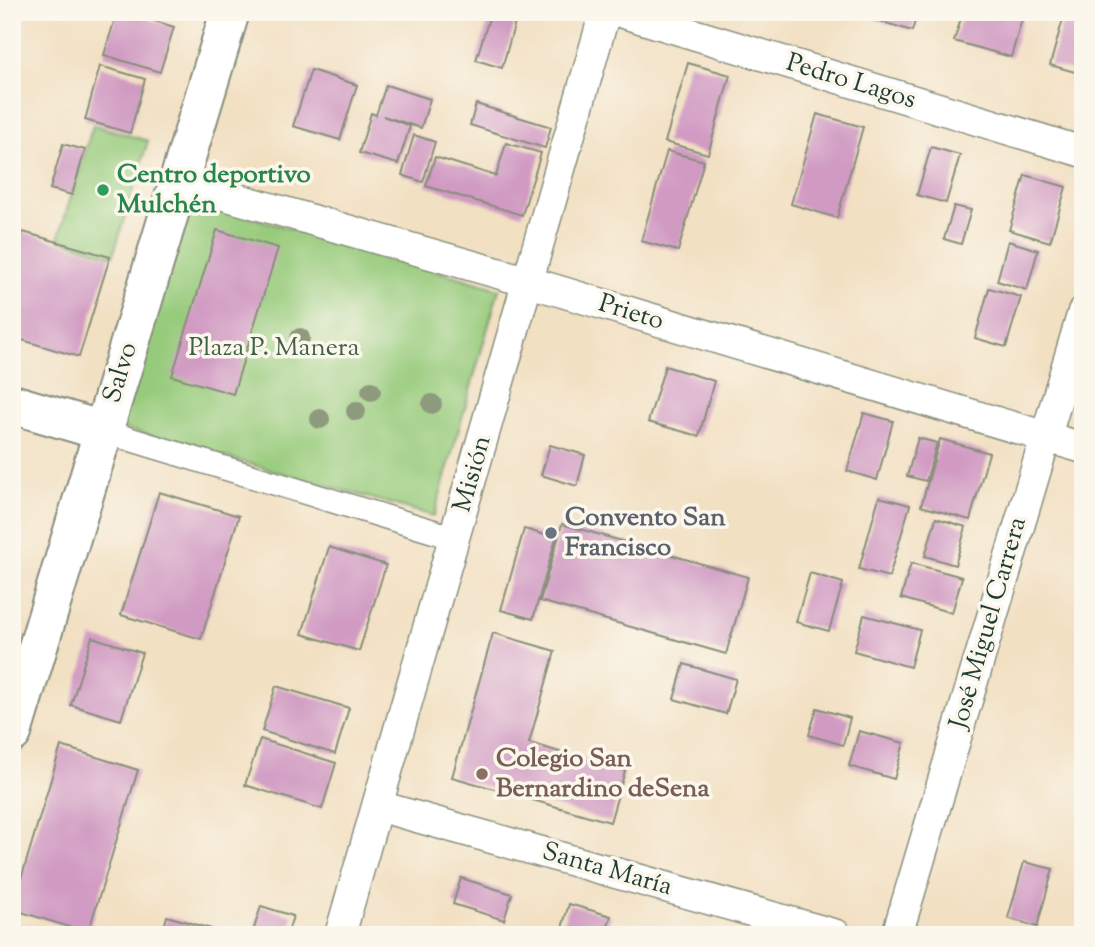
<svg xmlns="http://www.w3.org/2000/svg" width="1095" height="947" viewBox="0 0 1095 947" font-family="'Sorts Mill Goudy',serif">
<rect width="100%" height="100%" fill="#fbf7ec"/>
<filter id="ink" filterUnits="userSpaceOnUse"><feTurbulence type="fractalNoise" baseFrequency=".0143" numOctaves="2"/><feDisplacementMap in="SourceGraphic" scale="14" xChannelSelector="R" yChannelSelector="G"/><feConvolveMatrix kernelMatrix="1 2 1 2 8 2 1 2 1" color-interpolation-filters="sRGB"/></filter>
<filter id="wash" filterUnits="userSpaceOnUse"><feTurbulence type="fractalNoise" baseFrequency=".00686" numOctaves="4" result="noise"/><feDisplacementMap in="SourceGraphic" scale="28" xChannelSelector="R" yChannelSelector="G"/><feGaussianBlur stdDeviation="1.57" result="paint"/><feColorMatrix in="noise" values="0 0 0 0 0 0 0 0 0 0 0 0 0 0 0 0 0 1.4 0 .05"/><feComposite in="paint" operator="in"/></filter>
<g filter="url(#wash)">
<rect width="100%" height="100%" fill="#f2e0c3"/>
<g fill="#97cb7c" stroke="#5b8458" stroke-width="2">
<path d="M93,125L148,141L113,256L58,239Z"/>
<path d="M191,200L499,289L434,516L119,427Z"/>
</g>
<g id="blocks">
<g fill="#d09ac2">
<path d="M117,12H126L174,27L160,72L104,55Z"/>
<path d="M491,12L516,19L502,68L476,60Z"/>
<path d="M850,12H918L912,31Z"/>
<path d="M963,12H1024L1011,57L954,41Z"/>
<path d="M1065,12H1083L1082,74L1050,65Z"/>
<path d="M688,63L730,75L708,154L665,142Z"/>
<path d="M100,66L145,79L130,133L85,120Z"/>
<path d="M311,70L357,85L340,140L293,126Z"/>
<path d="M386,85L430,99L421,128L383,116L410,126L398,164L359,153L371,113L376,115Z"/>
<path d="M476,104L551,127L545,148L470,125Z"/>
<path d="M817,114L863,127L837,218L791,204Z"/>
<path d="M414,135L435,142L423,182L402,175Z"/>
<path d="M506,143L541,153L522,215L426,186L435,157L496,176Z"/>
<path d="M63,144L85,150L72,195L50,189Z"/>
<path d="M931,147L960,155L946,203L917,195Z"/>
<path d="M667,151L704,161L678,251L641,241Z"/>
<path d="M1025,175L1066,187L1050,242L1009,230Z"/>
<path d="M954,206L971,210L961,244L944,239Z"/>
<path d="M217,230L278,248L233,394L172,376Z"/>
<path d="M23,232L110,257L79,357L12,337V269Z"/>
<path d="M1008,241L1038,250L1027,290L997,281Z"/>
<path d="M989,288L1021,297L1006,347L975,338Z"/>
<path d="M665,366L714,381L699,436L648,422Z"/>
<path d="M864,413L893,421L877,480L847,471Z"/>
<path d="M918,438L937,443L926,481L907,476Z"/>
<path d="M940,439L989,453L970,520L921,506Z"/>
<path d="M550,445L585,455L577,486L541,475Z"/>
<path d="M159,492L239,516L201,639L121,615Z"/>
<path d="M879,497L910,505L889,577L859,569Z"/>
<path d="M936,518L966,527L955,565L925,556Z"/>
<path d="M562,524L748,577L726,654L540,601Z"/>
<path d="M524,529L556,538L533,619L501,610Z"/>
<path d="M329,547L386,565L359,651L302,634Z"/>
<path d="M911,563L962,577L952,613L901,598Z"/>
<path d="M810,573L843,583L829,631L796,622Z"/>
<path d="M864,615L920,630L910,667L854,651Z"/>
<path d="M493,633L555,651L529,743L625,771L610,822L452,777Z"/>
<path d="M92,637L142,653L121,720L71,705Z"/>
<path d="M684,664L736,679L726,714L674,699Z"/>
<path d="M276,686L349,708L335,754L262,731Z"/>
<path d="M817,708L850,718L843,745L809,735Z"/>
<path d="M859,731L904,743L894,779L849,766Z"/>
<path d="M260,739L336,763L322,809L245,785Z"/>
<path d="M61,746L138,770L88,933L12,909Z"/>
<path d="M1024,862L1053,869L1037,927L1008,918Z"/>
<path d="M461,878L512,894L504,920L453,904Z"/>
<path d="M569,904L611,916L605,935H560Z"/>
<path d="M261,906L293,916L287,935H252Z"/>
<path d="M167,916L218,931L217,935H162Z"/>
</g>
</g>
</g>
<g filter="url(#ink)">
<use href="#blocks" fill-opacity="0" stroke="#888e7c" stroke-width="2"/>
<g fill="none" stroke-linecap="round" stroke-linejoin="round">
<defs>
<path id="pedestrian" d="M103,431L455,538"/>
<g id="minor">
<path d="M620,12L1083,152"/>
<path d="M179,182L529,282L1083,448"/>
<path d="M378,806L836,935"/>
<path d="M340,935L605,12"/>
<path d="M897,935L1083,312"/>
</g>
<g id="secondary">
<path d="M12,404L103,431"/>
<path d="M12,733L230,12"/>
</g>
</defs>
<use href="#pedestrian" stroke="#888e7c" stroke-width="26"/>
<use href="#minor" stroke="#888e7c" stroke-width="33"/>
<use href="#secondary" stroke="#888e7c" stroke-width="42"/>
<use href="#pedestrian" stroke="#fff" stroke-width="23"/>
<use href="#minor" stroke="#fff" stroke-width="30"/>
<use href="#secondary" stroke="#fff" stroke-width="38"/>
</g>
<g fill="#8e9a7e">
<circle cx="300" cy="338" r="10"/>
<circle cx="371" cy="391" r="10"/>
<circle cx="432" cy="404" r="10"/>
<circle cx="356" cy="411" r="10"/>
<circle cx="320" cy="419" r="10"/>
</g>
</g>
<circle fill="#2e9e5b" stroke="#fbf7ec" stroke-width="2.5" cx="103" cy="190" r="7"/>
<circle fill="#6b7280" stroke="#fbf7ec" stroke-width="2.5" cx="551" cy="533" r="7"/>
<circle fill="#8d6e63" stroke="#fbf7ec" stroke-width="2.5" cx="482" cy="774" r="7"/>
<g text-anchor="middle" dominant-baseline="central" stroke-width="7" stroke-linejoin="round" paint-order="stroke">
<g font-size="26" fill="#1f3d34" stroke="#fbf7ec">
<text transform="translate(851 82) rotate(17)">Pedro Lagos</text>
<text transform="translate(631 313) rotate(17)">Prieto</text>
<text transform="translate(121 373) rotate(-73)">Salvo</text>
<text transform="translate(473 474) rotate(-74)">Misión</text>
<text transform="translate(989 623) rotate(-74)">José Miguel Carrera</text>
<text transform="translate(607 870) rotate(16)">Santa María</text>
</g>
<g font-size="26" font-weight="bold" fill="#27864d" stroke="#fbf7ec" text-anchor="start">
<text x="117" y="175">Centro deportivo<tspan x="117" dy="30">Mulchén</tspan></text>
</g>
<g font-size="26" fill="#3d6046" stroke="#fbf7ec">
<text x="274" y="348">Plaza P. Manera</text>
</g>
<g font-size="26" font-weight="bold" fill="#5b616d" stroke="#fbf7ec" text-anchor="start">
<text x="565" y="518">Convento San<tspan x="565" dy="30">Francisco</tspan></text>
</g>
<g font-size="26" font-weight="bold" fill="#785e54" stroke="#fbf7ec" text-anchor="start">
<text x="496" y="759">Colegio San<tspan x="496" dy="30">Bernardino deSena</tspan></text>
</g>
</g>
<rect width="1095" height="947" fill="none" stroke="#fbf7ec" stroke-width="42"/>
</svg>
